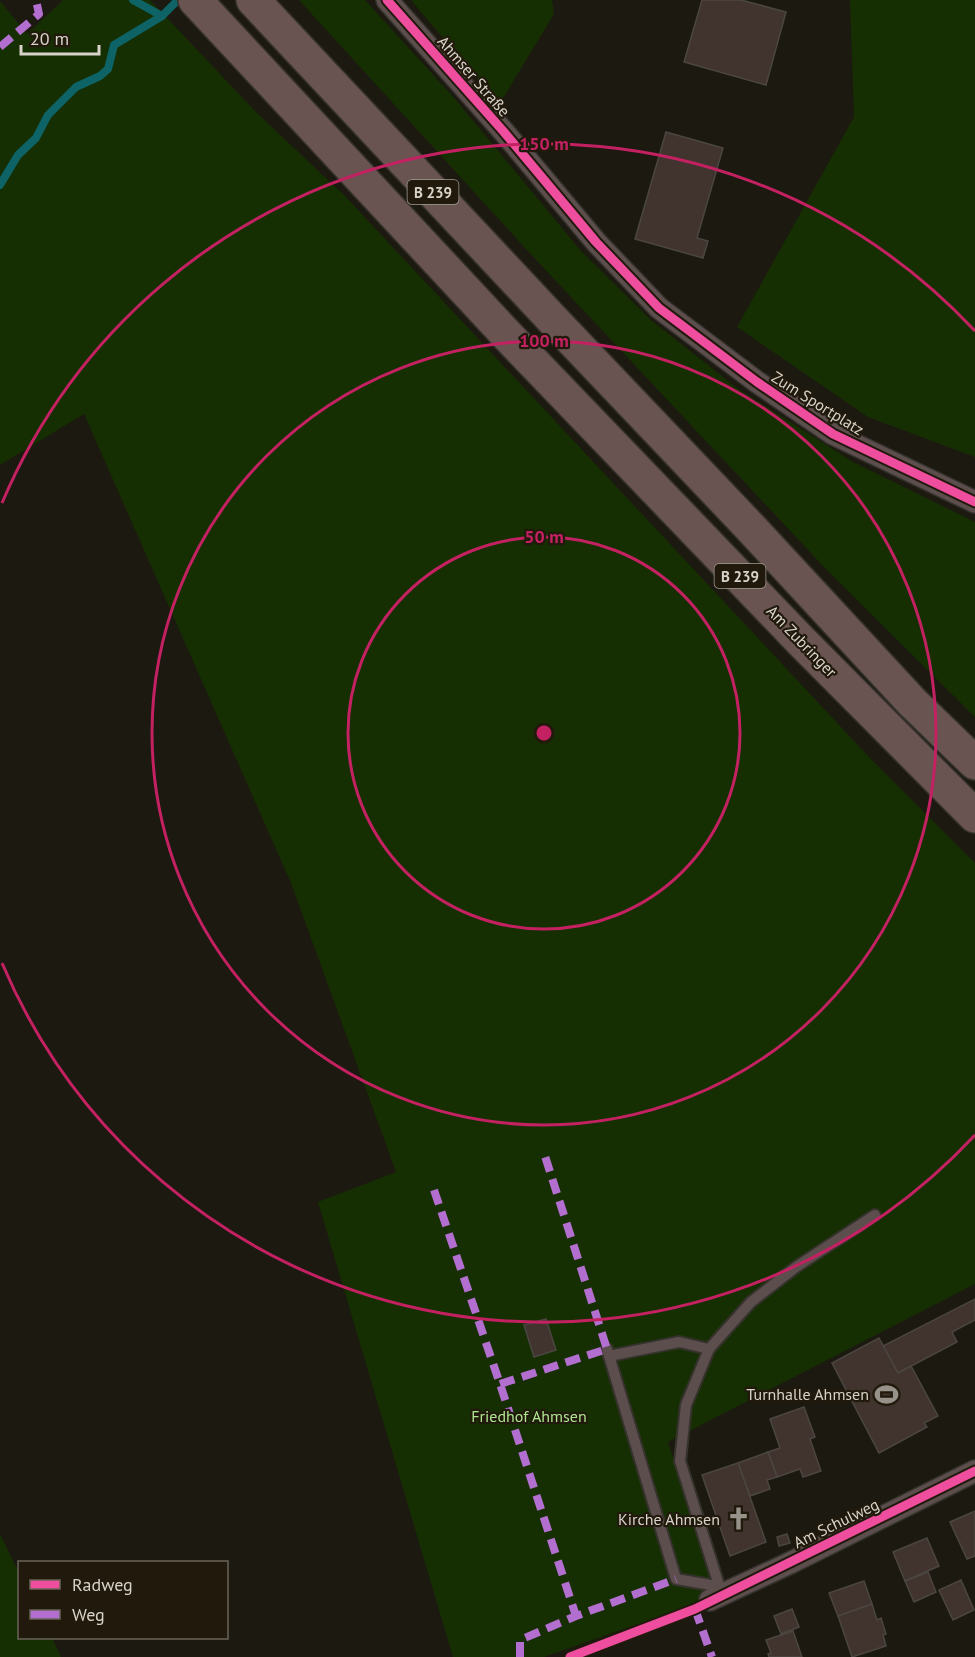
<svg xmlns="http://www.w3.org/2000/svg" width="975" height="1657" viewBox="0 0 975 1657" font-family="'PT Sans',sans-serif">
<rect width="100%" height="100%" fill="#1c1911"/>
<g fill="#162f02">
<path d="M63,0H150L258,114L344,195L869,757L975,863V1284L668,1442L712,1580L709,1599L544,1657H453L318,1202L396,1172L291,883L84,414L0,465V1L27,34Z"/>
<path d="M299,0H365L456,100L581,251L651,320L737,388L853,462L975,522V717L826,569L525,248Z"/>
<path d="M411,0H552L554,14L499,105Z"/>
<path d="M850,0H975V457L868,417L737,327L854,117Z"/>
<path d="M0,1534L19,1573L20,1638H52L61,1657H0Z"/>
</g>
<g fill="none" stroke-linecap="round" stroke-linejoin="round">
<g stroke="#0d6365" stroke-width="8">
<path d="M133,0L162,16"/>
<path d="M0,185L18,155L36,138L48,115L76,87L100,76L108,69L114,45L162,16L178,0"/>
</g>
</g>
<g fill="#41342f" stroke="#4b4641" stroke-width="1.5">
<path d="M702,0H741L786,12L766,85L684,62Z"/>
<path d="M666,132L723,148L697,238L708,241L703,258L635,239Z"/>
<path d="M975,1299V1320L952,1332L957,1342L898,1373L883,1346Z"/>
<path d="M546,1319L556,1350L534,1357L524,1325Z"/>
<path d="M879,1338L898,1373L911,1366L938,1416L924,1423L927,1427L879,1453L832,1363Z"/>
<path d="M804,1407L815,1437L810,1439L821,1471L803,1477L800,1469L777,1477L768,1452L780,1448L770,1419Z"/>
<path d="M768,1452L777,1477L767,1480L770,1489L750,1496L738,1463Z"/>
<path d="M738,1463L766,1542L730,1556L702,1475Z"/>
<path d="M975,1511V1556L967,1559L950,1522Z"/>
<path d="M787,1534L790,1543L779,1546L777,1537Z"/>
<path d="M927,1538L939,1566L905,1581L893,1552Z"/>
<path d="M928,1572L936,1592L914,1602L905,1581Z"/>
<path d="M961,1580L974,1610L953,1620L939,1590Z"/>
<path d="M864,1581L872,1604L838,1616L829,1593Z"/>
<path d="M872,1604L877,1620L881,1618L886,1634L883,1635L886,1646L852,1657L838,1616Z"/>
<path d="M792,1609L799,1627L781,1634L774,1616Z"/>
<path d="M793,1631L802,1657H769L768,1654L771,1653L766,1640Z"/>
</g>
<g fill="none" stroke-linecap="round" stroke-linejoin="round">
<defs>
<g id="lane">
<path d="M607,1349L676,1579L711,1585L722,1595"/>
<path d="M609,1356L679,1342L709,1349"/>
<path d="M722,1595L680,1461L686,1405L709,1349L751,1302L796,1267L875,1215"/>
</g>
<g id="street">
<path d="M387,0L504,132L596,242L659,308L757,382L833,434L975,502"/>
<path d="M710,1600L790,1563L975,1471"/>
</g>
<g id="highway">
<path d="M195,0L506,334L802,642L975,816"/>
<path d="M253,0L553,320L750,527L912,702L975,763"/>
</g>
</defs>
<use href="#lane" stroke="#35322c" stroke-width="14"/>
<use href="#street" stroke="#35322c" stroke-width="24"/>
<use href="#highway" stroke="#35322c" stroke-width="36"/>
<use href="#lane" stroke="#5c4e4d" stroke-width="10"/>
<use href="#street" stroke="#5c4e4d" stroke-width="21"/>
<use href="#highway" stroke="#695452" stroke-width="33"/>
<g stroke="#b36fd0" stroke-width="8" stroke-dasharray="15 8" stroke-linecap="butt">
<path d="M0,47L39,14L36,0"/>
<path d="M434,1190L500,1384L576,1616"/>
<path d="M500,1384L607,1349L543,1150"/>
<path d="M695,1609L712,1657"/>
<path d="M520,1657V1640L576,1616L676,1579"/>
</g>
<defs>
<g id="cycleway">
<path d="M387,0L504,132L596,242L659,308L757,382L833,434L975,502"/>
<path d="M570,1657L695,1609L975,1471"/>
</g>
</defs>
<use href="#cycleway" stroke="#211a0c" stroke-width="13"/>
<use href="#cycleway" stroke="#ef4d9e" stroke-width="9"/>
</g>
<g fill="none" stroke="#c32161" stroke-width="3">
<circle cx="544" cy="733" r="196"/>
<circle cx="544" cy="733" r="392"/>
<path d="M975 1135A589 589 0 0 1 2 963M2 503A589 589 0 0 1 975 331"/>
</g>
<defs>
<symbol id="stadium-bare" viewBox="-9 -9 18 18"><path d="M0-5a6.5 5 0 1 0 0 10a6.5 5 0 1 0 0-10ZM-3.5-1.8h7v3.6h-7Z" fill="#969289" stroke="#211a0c" stroke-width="2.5" paint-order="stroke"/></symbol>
<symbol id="church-bare" viewBox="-9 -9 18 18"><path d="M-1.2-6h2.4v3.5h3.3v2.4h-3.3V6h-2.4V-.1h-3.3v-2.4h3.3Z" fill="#969289" stroke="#211a0c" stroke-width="2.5" paint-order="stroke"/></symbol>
</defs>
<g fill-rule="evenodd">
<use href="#stadium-bare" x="870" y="1378" width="33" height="33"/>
<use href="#church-bare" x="722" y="1502" width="33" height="33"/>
</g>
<g text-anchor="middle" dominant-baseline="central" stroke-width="4.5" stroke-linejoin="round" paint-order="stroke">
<g fill="#211a0c" stroke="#a19c91" stroke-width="1.5">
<rect x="407.5" y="180" width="51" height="24" rx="4.5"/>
<rect x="714.5" y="564" width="51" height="24" rx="4.5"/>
</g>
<g font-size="15" font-weight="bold" fill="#d8d3ca">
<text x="433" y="192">B 239</text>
<text x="740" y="576">B 239</text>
</g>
<g font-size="16" fill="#d8d3ca" stroke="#211a0c">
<text transform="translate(474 76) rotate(49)">Ahmser Straße</text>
<text transform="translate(818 403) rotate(32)">Zum Sportplatz</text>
<text transform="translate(802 641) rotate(46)">Am Zubringer</text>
<text transform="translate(836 1523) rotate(-26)">Am Schulweg</text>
</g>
<g font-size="16" fill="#d8d3ca" stroke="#211a0c" text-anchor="end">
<text x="869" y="1394">Turnhalle Ahmsen</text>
<text x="720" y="1519">Kirche Ahmsen</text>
</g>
<g font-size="16" fill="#ade58f" stroke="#211a0c">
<text x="529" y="1416">Friedhof Ahmsen</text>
</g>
</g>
<circle cx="544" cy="733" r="9" fill="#c32161" stroke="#211a0c" stroke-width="3"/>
<g font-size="18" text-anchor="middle" font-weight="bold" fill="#c32161" stroke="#211a0c" stroke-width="4.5" stroke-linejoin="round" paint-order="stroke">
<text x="544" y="150">150 m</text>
<text x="544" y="347">100 m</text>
<text x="544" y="543">50 m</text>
</g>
<rect x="18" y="1561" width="210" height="78" fill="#211a0c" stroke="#6a6458" stroke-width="1.5"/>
<rect x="30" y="1580" width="30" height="9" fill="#ef4d9e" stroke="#6a6458" stroke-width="1.5"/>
<text x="72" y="1591" font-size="18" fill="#d8d3ca">Radweg</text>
<rect x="30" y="1610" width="30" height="9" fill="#b36fd0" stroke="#6a6458" stroke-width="1.5"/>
<text x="72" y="1621" font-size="18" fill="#d8d3ca">Weg</text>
<path d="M21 45v9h78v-9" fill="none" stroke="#d8d3ca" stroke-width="3"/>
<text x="30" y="45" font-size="18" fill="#d8d3ca" stroke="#211a0c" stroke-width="4.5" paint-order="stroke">20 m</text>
</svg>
